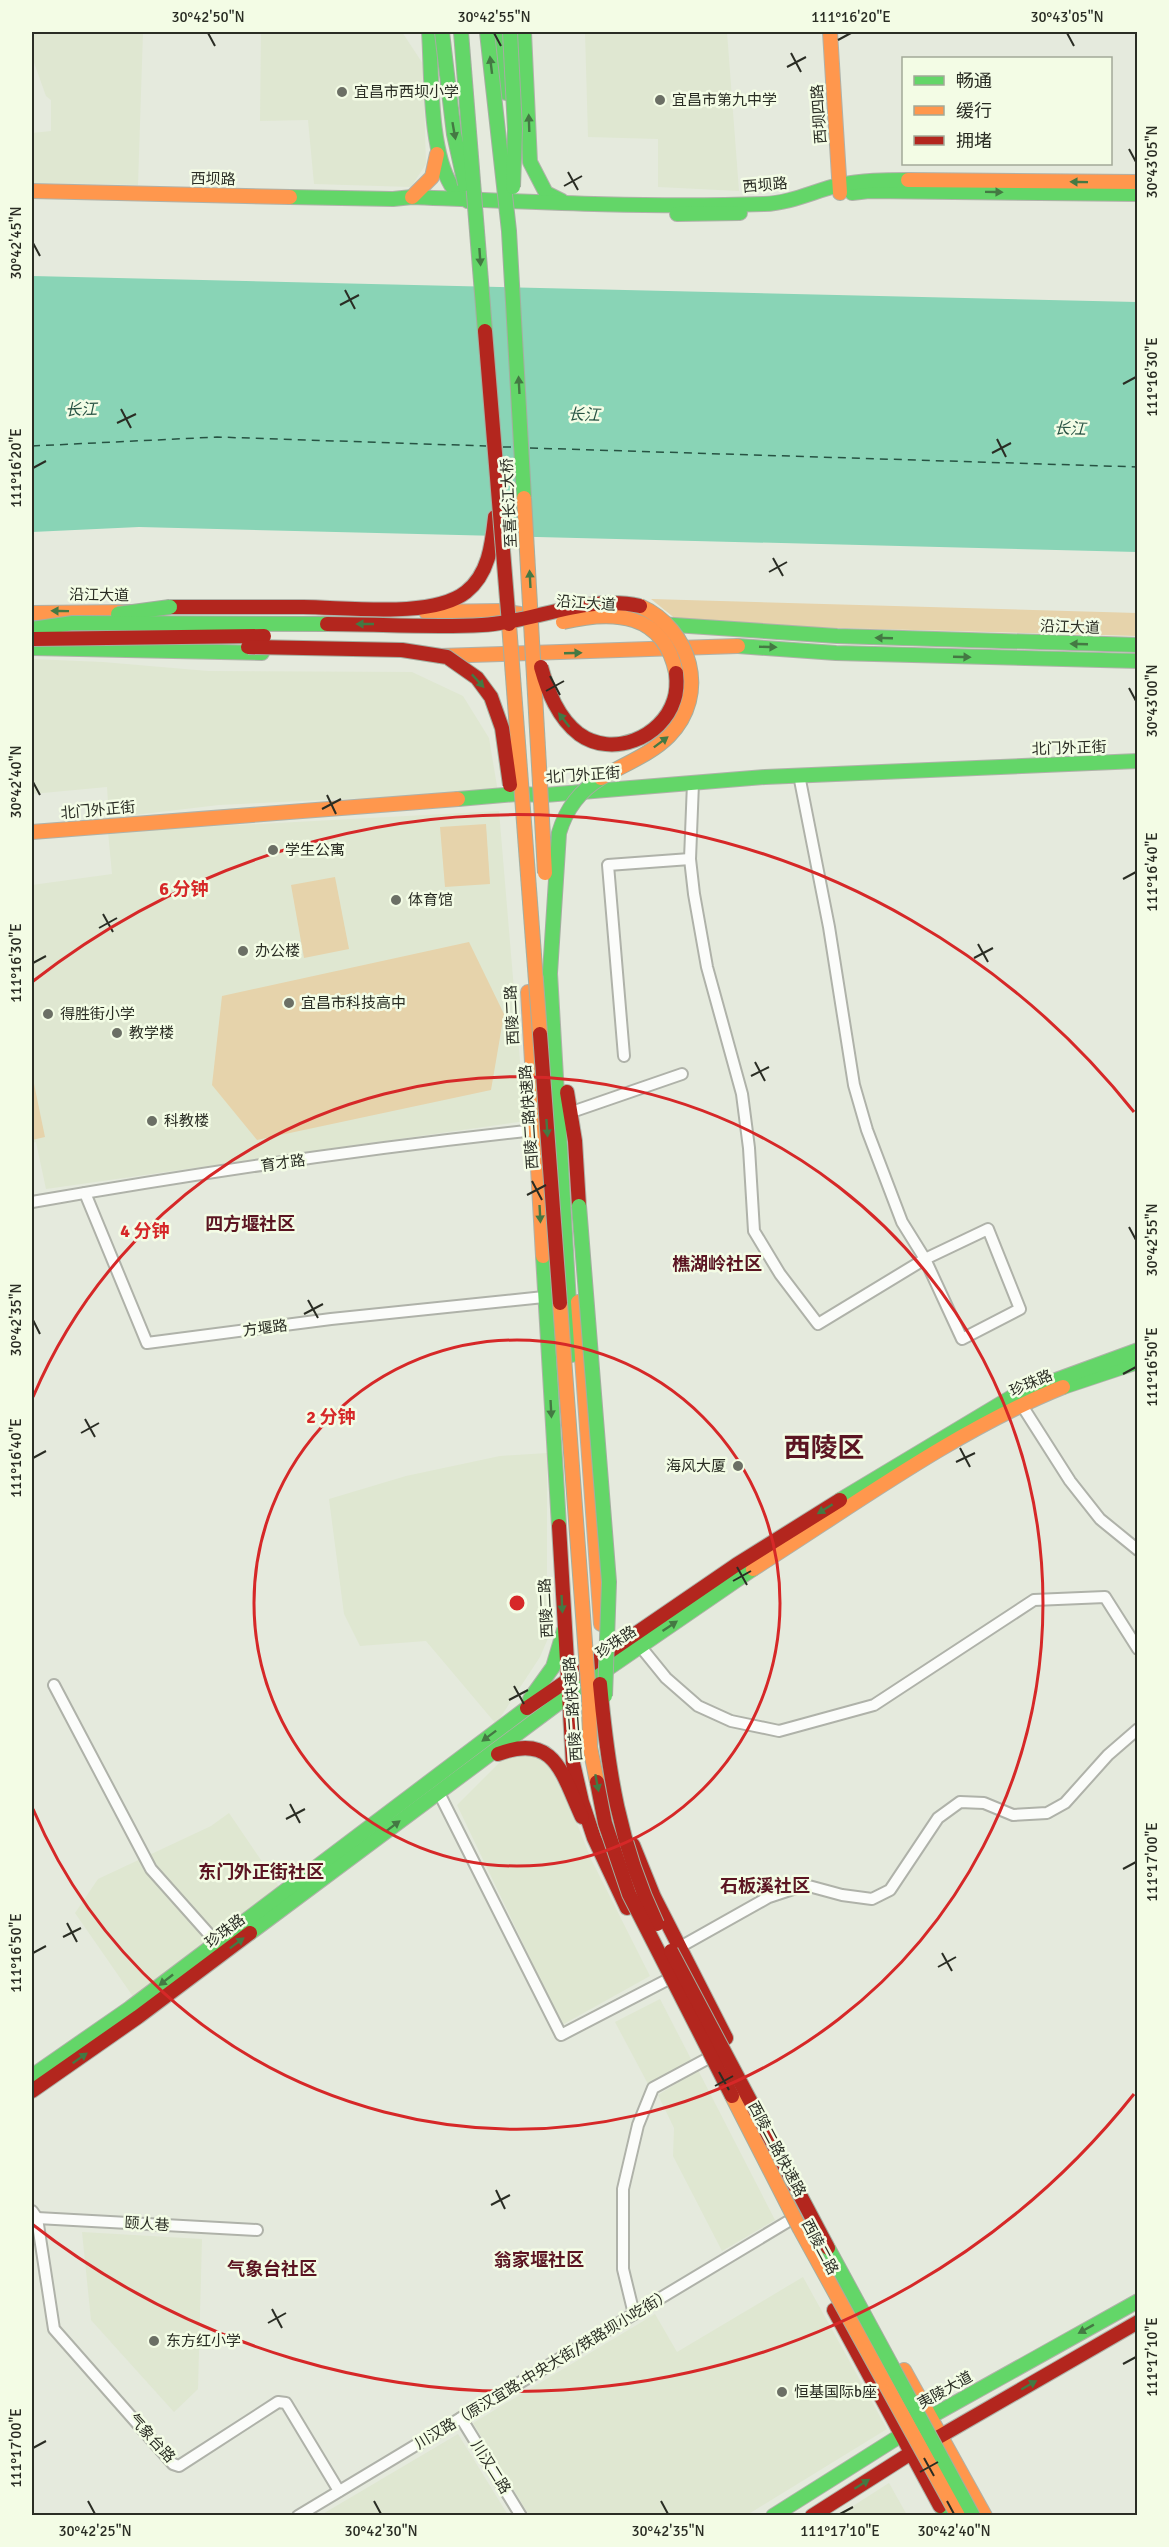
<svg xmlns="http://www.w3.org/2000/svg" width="1169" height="2547" viewBox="0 0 1169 2547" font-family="Signika,'Noto Sans SC',sans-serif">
<rect width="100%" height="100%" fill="#e5eadd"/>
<g fill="#dfe7d1">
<path d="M32,32H143L138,185L34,183L32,133L51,131V100L46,96L32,57Z"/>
<path d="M261,32H402L423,64L426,164L411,187L314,184L308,120L260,121Z"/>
<path d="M585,32H727L739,191L658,187V139L588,137Z"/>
<path d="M32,659L103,662L208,671L412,672L463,696L489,738L498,792L219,805L109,818L107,787L32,794Z"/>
<path d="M499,811L525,1121L46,1189L36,1142L32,1143V885L112,874L108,832Z"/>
<path d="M547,1453V1590L552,1629L540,1657L496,1724L426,1641L360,1646L344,1614L329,1499L406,1476L500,1456Z"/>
<path d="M509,1753L545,1758L572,1811L591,1859L650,1976L562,2025L457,1805Z"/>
<path d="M229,1813L280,1888L134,1998L75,1913L98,1879L211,1826Z"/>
<path d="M660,1999L692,2061L648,2084L615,2022Z"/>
<path d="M698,2070L775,2220L722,2251L673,2156L674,2128L658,2095Z"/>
<path d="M82,2232L202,2239L198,2389L174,2412L91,2320Z"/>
<path d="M803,2277L887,2429L747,2515H529L473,2423L655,2314L677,2352Z"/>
<path d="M458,2434L508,2515H321Z"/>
<path d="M889,2483L907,2515H839Z"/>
</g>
<g fill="#e6d3ab">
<path d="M651,599L1137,613V636L682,624Z"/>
<path d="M486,824L490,884L445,887L440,827Z"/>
<path d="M335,877L349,949L304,958L291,885Z"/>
<path d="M469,942L504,1014L491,1090L257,1140L212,1085L222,996Z"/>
<path d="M32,1074L45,1137L32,1140Z"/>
</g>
<path fill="#89d4b6" d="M32,276L1137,302V552L139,527L32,532Z"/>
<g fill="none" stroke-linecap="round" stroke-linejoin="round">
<g stroke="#275343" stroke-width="1.5" stroke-dasharray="8 6" stroke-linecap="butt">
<path d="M32,446L217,437L486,446"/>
<path d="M503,447H513"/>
<path d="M530,448L1138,467"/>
</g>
<defs>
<g id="street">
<path d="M693,783L690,859L694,894L707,967L742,1094L749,1148L754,1231L780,1274L818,1324L925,1259L902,1222L867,1130L854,1085L829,927L799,775"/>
<path d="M624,1056L608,865L690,859"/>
<path d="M566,1114L682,1074"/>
<path d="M85,1193L147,1343L331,1319L544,1297"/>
<path d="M32,1202C198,1173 366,1148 535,1130"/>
<path d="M988,1229L1020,1309L962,1339L925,1259Z"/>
<path d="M1021,1404L1070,1481L1100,1519L1138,1550"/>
<path d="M640,1646L666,1678L698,1706L731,1721L779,1731L874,1705L1034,1600L1105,1597L1138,1649"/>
<path d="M54,1685L151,1869L216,1942"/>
<path d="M438,1791L561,2035L665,1981"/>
<path d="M680,1947L769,1897L805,1885L842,1895L872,1899L890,1890L938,1818L960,1802L984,1803L1013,1815L1047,1813L1065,1803L1108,1755L1138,1729"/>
<path d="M32,2211L37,2218L54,2329L173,2464L179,2466L278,2402L286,2403L339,2491"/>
<path d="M37,2218L257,2230"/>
<path d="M634,2314L623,2269V2189L638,2125L653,2088L705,2060"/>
<path d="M461,2418L521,2516"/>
<path d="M298,2516L787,2222"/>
</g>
<g id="fast">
<path d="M429,32C432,74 429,149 451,185C455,191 462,196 468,201"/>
<path d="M498,32L506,93"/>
<path d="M524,32L530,162L546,193L562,201"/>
<path d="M852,193L869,191L1138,194"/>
<path d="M290,197L393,199L412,197C529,202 647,208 764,204C791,203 814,191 839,185C862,180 885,180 908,180"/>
<path d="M677,214L740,213"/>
<path d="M659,624L837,636L1138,645"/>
<path d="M738,646L836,653L1138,661"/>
<path d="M32,648L262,653"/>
<path d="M458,799L517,794L545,795L765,777L1138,761"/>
<path d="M550,973L572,1355"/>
<path d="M543,1256L559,1526"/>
<path d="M1063,1387L1138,1362"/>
<path d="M840,1500L1015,1395L1138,1350"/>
<path d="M530,1699L553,1667L564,1630"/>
<path d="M250,1933L568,1696L753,1569"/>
<path d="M32,2076L130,2008L527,1708"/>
<path d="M936,2495L946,2516"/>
<path d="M773,2516L930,2417L1138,2301"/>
</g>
<g id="slow">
<path d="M830,32L840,193"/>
<path d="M908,180L1138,182"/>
<path d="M32,191L290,197"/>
<path d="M412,197L432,177L437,154"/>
<path d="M426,612L501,611L520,614"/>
<path d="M32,613L130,612"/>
<path d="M440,656L738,646"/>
<path d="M32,832L458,799"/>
<path d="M528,992L543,1256"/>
<path d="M578,1302L601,1624"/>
<path d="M753,1569C851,1507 956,1430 1063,1387"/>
<path d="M904,2370L985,2516"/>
</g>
<g id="jam">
<path d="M170,607C214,607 259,607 303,607C345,607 432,619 466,592C489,574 492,544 495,517"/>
<path d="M567,1092L575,1141L579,1206"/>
<path d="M559,1526L573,1763L582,1802L594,1838L627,1908"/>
<path d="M527,1708L736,1565L840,1500"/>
<path d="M498,1754C555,1732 562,1774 582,1817"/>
<path d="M633,1845L654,1897L726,2038"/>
<path d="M32,2091L138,2017L250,1933"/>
<path d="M834,2310L940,2506"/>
<path d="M812,2516L911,2453L1138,2322"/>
</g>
</defs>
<use href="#street" stroke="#afb2a9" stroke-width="14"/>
<use href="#fast" stroke="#afb2a9" stroke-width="16"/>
<use href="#slow" stroke="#afb2a9" stroke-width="16"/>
<use href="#jam" stroke="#afb2a9" stroke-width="16"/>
<use href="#street" stroke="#fbfcfa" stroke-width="10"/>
<use href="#fast" stroke="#63d668" stroke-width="14"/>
<use href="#slow" stroke="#ff974d" stroke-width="14"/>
<use href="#jam" stroke="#b3261e" stroke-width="14"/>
<defs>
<g id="fast-bridge">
<path d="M442,32L454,134L465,184"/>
<path d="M461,32L485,331"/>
<path d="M487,32L509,231L524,498"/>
<path d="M510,32L515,129L513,187"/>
<path d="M118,614L170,607"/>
<path d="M32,629L73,623L327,624"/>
<path d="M550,973L559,833C566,809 581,790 601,778"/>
<path d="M579,1206L609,1582L605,1696"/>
<path d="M828,2248L973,2516"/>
</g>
<g id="slow-bridge">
<path d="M524,498L545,873"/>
<path d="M563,622C613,610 664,612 676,673"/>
<path d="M509,624L540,1034"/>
<path d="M601,778C624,764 650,755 669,736C710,694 691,629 640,606"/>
<path d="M560,1303L589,1697L590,1747L597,1782"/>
<path d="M732,2096L800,2229L958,2516"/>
</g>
<g id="jam-bridge">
<path d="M485,331L509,624"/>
<path d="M327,624C378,624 431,628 482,625C536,622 586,594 640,606"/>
<path d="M33,639L264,636"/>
<path d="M248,647L402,650L447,657L477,678L491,697L502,728L510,785"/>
<path d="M541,667C548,692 558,718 579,734C612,758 662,738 674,700C677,691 677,682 676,673"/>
<path d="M540,1034L560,1303"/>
<path d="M600,1684C608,1772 619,1843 657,1924"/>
<path d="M597,1782L605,1823L629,1894L732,2096"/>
<path d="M671,1951L828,2248"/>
</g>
</defs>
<use href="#fast-bridge" stroke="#a4aea0" stroke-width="16" stroke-linecap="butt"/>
<use href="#slow-bridge" stroke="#a4aea0" stroke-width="16" stroke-linecap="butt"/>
<use href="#jam-bridge" stroke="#a4aea0" stroke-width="16" stroke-linecap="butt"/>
<use href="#fast-bridge" stroke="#63d668" stroke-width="14"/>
<use href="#slow-bridge" stroke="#ff974d" stroke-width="14"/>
<use href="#jam-bridge" stroke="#b3261e" stroke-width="14"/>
</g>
<defs><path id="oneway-solid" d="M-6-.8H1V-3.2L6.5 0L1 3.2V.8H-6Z" transform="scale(1.5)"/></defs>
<g fill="#447943">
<use href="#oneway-solid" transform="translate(491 65) rotate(-97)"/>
<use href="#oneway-solid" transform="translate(529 123) rotate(-92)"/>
<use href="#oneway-solid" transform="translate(454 131) rotate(80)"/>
<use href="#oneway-solid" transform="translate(1079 182) rotate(-179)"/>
<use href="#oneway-solid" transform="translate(994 192) rotate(1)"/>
<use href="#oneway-solid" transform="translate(480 257) rotate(86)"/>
<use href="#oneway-solid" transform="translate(519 385) rotate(-93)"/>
<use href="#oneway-solid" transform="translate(530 579) rotate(-93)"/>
<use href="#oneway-solid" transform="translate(60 611) rotate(-179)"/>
<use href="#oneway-solid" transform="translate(365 624) rotate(-180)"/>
<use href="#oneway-solid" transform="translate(884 638) rotate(-178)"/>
<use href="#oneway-solid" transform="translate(1079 644) rotate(-178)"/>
<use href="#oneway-solid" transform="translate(768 647) rotate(2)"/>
<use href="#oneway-solid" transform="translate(573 653) rotate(-2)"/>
<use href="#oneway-solid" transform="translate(962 657) rotate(2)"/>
<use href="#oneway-solid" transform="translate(478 681) rotate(47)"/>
<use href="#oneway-solid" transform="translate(564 720) rotate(-128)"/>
<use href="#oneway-solid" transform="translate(661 742) rotate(-37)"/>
<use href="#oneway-solid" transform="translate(547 1128) rotate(86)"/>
<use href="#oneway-solid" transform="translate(540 1214) rotate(87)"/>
<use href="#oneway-solid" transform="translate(551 1409) rotate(87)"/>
<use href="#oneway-solid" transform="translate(825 1509) rotate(148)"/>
<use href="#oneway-solid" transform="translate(562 1604) rotate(87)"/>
<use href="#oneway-solid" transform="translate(670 1626) rotate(-34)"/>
<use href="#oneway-solid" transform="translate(489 1736) rotate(143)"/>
<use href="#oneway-solid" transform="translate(597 1783) rotate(79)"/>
<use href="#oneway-solid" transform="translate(393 1826) rotate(-37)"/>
<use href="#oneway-solid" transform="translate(237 1943) rotate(-37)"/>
<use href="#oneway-solid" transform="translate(166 1980) rotate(142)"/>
<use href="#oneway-solid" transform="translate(80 2058) rotate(-35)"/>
<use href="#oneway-solid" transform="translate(1086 2329) rotate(151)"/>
<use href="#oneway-solid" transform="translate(1029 2385) rotate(-30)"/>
<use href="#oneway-solid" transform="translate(862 2484) rotate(-32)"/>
</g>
<path fill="none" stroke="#2a2d24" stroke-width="2" d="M208,33L215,46M494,33L501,46M1067,33L1074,46M838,40L851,33M791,53L801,72M787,67L806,57M1129,149L1136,162M568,172L578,190M564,186L582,176M33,243L40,256M345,290L355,309M340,305L359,295M1123,384L1136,377M121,409L131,428M117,423L136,414M997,439L1006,457M992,453L1011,443M33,468L46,461M773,558L783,576M769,572L787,562M550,676L560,695M1129,688L1136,701M546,691L564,681M33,782L40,795M327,795L336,814M322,809L341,799M1123,879L1136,872M103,914L113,932M99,928L117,918M978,944L988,962M974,958L993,948M33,963L46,956M755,1062L765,1081M751,1076L769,1067M532,1181L542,1200M527,1195L546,1185M1129,1227L1136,1240M308,1300L318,1318M304,1314L323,1304M33,1320L40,1334M1123,1374L1136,1367M85,1419L95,1437M81,1433L99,1423M960,1448L970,1467M33,1458L46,1451M956,1462L975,1453M737,1567L747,1585M733,1581L751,1571M514,1686L524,1704M509,1700L528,1690M290,1804L300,1823M286,1819L305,1809M1123,1869L1136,1862M67,1923L77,1942M63,1937L81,1928M33,1953L46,1946M942,1953L952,1971M938,1967L956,1957M719,2072L729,2090M715,2086L733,2076M496,2190L505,2209M491,2205L510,2195M272,2309L282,2328M268,2323L286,2313M1123,2364L1136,2357M33,2448L46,2441M924,2458L934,2476M920,2472L938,2462M88,2501L95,2514M374,2501L381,2514M661,2501L668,2514M947,2501L954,2514M840,2514L853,2507"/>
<g fill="none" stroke="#d62828" stroke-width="3">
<circle cx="517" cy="1603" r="263"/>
<path d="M33 1397A526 526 0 1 1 33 1809"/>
<path d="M1134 2094A788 788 0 0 1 32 2224M32 982A788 788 0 0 1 1134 1112"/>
</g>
<g fill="#6b6f65" stroke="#f3fce5" stroke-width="2">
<circle cx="342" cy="92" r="6"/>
<circle cx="660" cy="100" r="6"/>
<circle cx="273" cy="850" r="6"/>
<circle cx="396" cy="900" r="6"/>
<circle cx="243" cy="951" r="6"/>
<circle cx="289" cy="1003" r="6"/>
<circle cx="48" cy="1014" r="6"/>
<circle cx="117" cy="1033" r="6"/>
<circle cx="152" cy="1121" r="6"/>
<circle cx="738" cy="1466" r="6"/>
<circle cx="154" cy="2341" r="6"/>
<circle cx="782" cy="2392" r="6"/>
</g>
<g text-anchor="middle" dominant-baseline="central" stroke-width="5" stroke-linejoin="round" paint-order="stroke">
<g font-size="15" fill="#2a2d24" stroke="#f3fce5" text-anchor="start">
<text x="354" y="92">宜昌市西坝小学</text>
<text x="672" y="100">宜昌市第九中学</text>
<text x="285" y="850">学生公寓</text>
<text x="408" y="900">体育馆</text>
<text x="255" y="951">办公楼</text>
<text x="301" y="1003">宜昌市科技高中</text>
<text x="60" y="1014">得胜街小学</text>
<text x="129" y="1033">教学楼</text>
<text x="164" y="1121">科教楼</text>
<text x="726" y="1466" text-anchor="end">海风大厦</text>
<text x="166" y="2341">东方红小学</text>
<text x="794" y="2392">恒基国际b座</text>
</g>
<g font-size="15" fill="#2a2d24" stroke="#f3fce5">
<text transform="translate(819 114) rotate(-94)">西坝四路</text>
<text transform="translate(213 179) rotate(1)">西坝路</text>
<text transform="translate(765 185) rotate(-5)">西坝路</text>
<text transform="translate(509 503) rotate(-93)">至喜长江大桥</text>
<text transform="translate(99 595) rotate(1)">沿江大道</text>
<text transform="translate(586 603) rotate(4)">沿江大道</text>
<text transform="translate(1070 627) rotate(2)">沿江大道</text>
<text transform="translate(1069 748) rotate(-2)">北门外正街</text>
<text transform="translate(583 775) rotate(-4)">北门外正街</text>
<text transform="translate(98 810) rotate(-5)">北门外正街</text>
<text transform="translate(512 1015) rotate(-93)">西陵二路</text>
<text transform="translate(529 1117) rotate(-94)">西陵二路快速路</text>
<text transform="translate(283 1163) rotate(-8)">育才路</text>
<text transform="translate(265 1328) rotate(-7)">方堰路</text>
<text transform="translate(1031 1383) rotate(-23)">珍珠路</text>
<text transform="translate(546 1608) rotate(-93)">西陵二路</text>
<text transform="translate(616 1642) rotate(-34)">珍珠路</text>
<text transform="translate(573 1709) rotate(-94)">西陵二路快速路</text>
<text transform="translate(225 1931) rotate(-37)">珍珠路</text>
<text transform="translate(777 2149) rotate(62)">西陵二路快速路</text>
<text transform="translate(147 2224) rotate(3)">颐人巷</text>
<text transform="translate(820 2247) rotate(62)">西陵二路</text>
<text transform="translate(543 2369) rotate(-31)">川汉路（原汉宜路·中央大街/铁路坝小吃街）</text>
<text transform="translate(945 2390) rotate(-29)">夷陵大道</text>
<text transform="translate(152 2438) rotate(47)">气象台路</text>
<text transform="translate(491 2467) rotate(58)">川汉二路</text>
</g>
<g font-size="16" font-style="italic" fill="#275343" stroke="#f3fce5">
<text transform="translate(81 410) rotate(-2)">长江</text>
<text transform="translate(584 415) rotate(2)">长江</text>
<text transform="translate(1070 429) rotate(2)">长江</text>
</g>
<g font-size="18" font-weight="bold" fill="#5b1522" stroke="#f3fce5">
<text x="250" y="1224">四方堰社区</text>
<text x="717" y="1264">樵湖岭社区</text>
<text x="261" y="1872">东门外正街社区</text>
<text x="765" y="1886">石板溪社区</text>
<text x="539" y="2260">翁家堰社区</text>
<text x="272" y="2269">气象台社区</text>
</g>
<g font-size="27" font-weight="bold" fill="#5b1522" stroke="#f3fce5">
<text x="824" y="1448">西陵区</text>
</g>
</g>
<circle cx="517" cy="1603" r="9" fill="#d62828" stroke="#f3fce5" stroke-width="3"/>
<g font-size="18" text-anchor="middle" font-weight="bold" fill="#d62828" stroke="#f3fce5" stroke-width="5" stroke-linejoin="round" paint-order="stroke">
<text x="184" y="895">6 分钟</text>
<text x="145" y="1237">4 分钟</text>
<text x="331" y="1423">2 分钟</text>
</g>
<rect width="1169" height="2547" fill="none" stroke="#f3fce5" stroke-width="66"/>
<rect x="902" y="57" width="210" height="108" fill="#f3fce5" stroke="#a3a998" stroke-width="1.5"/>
<rect x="914" y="76" width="30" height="9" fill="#63d668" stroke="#a3a998" stroke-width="1.5"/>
<text x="956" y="87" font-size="18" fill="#2a2d24">畅通</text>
<rect x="914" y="106" width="30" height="9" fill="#ff974d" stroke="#a3a998" stroke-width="1.5"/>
<text x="956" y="117" font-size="18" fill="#2a2d24">缓行</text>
<rect x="914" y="136" width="30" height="9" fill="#b3261e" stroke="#a3a998" stroke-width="1.5"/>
<text x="956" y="147" font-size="18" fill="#2a2d24">拥堵</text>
<rect x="33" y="33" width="1103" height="2481" fill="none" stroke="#2a2d24" stroke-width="2"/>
<g font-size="15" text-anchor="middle" fill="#2a2d24">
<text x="208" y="22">30°42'50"N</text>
<text x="494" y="22">30°42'55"N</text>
<text x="851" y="22">111°16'20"E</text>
<text x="1067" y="22">30°43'05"N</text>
<text transform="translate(1152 162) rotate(-90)" y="5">30°43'05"N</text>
<text transform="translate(16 243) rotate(-90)" y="5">30°42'45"N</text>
<text transform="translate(1152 377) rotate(-90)" y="5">111°16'30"E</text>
<text transform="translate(16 468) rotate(-90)" y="5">111°16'20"E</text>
<text transform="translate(1152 701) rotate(-90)" y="5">30°43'00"N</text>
<text transform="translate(16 782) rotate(-90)" y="5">30°42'40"N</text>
<text transform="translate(1152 872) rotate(-90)" y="5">111°16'40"E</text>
<text transform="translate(16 963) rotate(-90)" y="5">111°16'30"E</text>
<text transform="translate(1152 1240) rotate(-90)" y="5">30°42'55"N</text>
<text transform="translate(16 1320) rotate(-90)" y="5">30°42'35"N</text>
<text transform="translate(1152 1367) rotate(-90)" y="5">111°16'50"E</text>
<text transform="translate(16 1458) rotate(-90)" y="5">111°16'40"E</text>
<text transform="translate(1152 1862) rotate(-90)" y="5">111°17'00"E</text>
<text transform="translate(16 1953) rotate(-90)" y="5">111°16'50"E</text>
<text transform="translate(1152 2357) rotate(-90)" y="5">111°17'10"E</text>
<text transform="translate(16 2448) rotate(-90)" y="5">111°17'00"E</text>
<text x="95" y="2536">30°42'25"N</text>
<text x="381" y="2536">30°42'30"N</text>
<text x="668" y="2536">30°42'35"N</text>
<text x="840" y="2536">111°17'10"E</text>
<text x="954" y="2536">30°42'40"N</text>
</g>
</svg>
